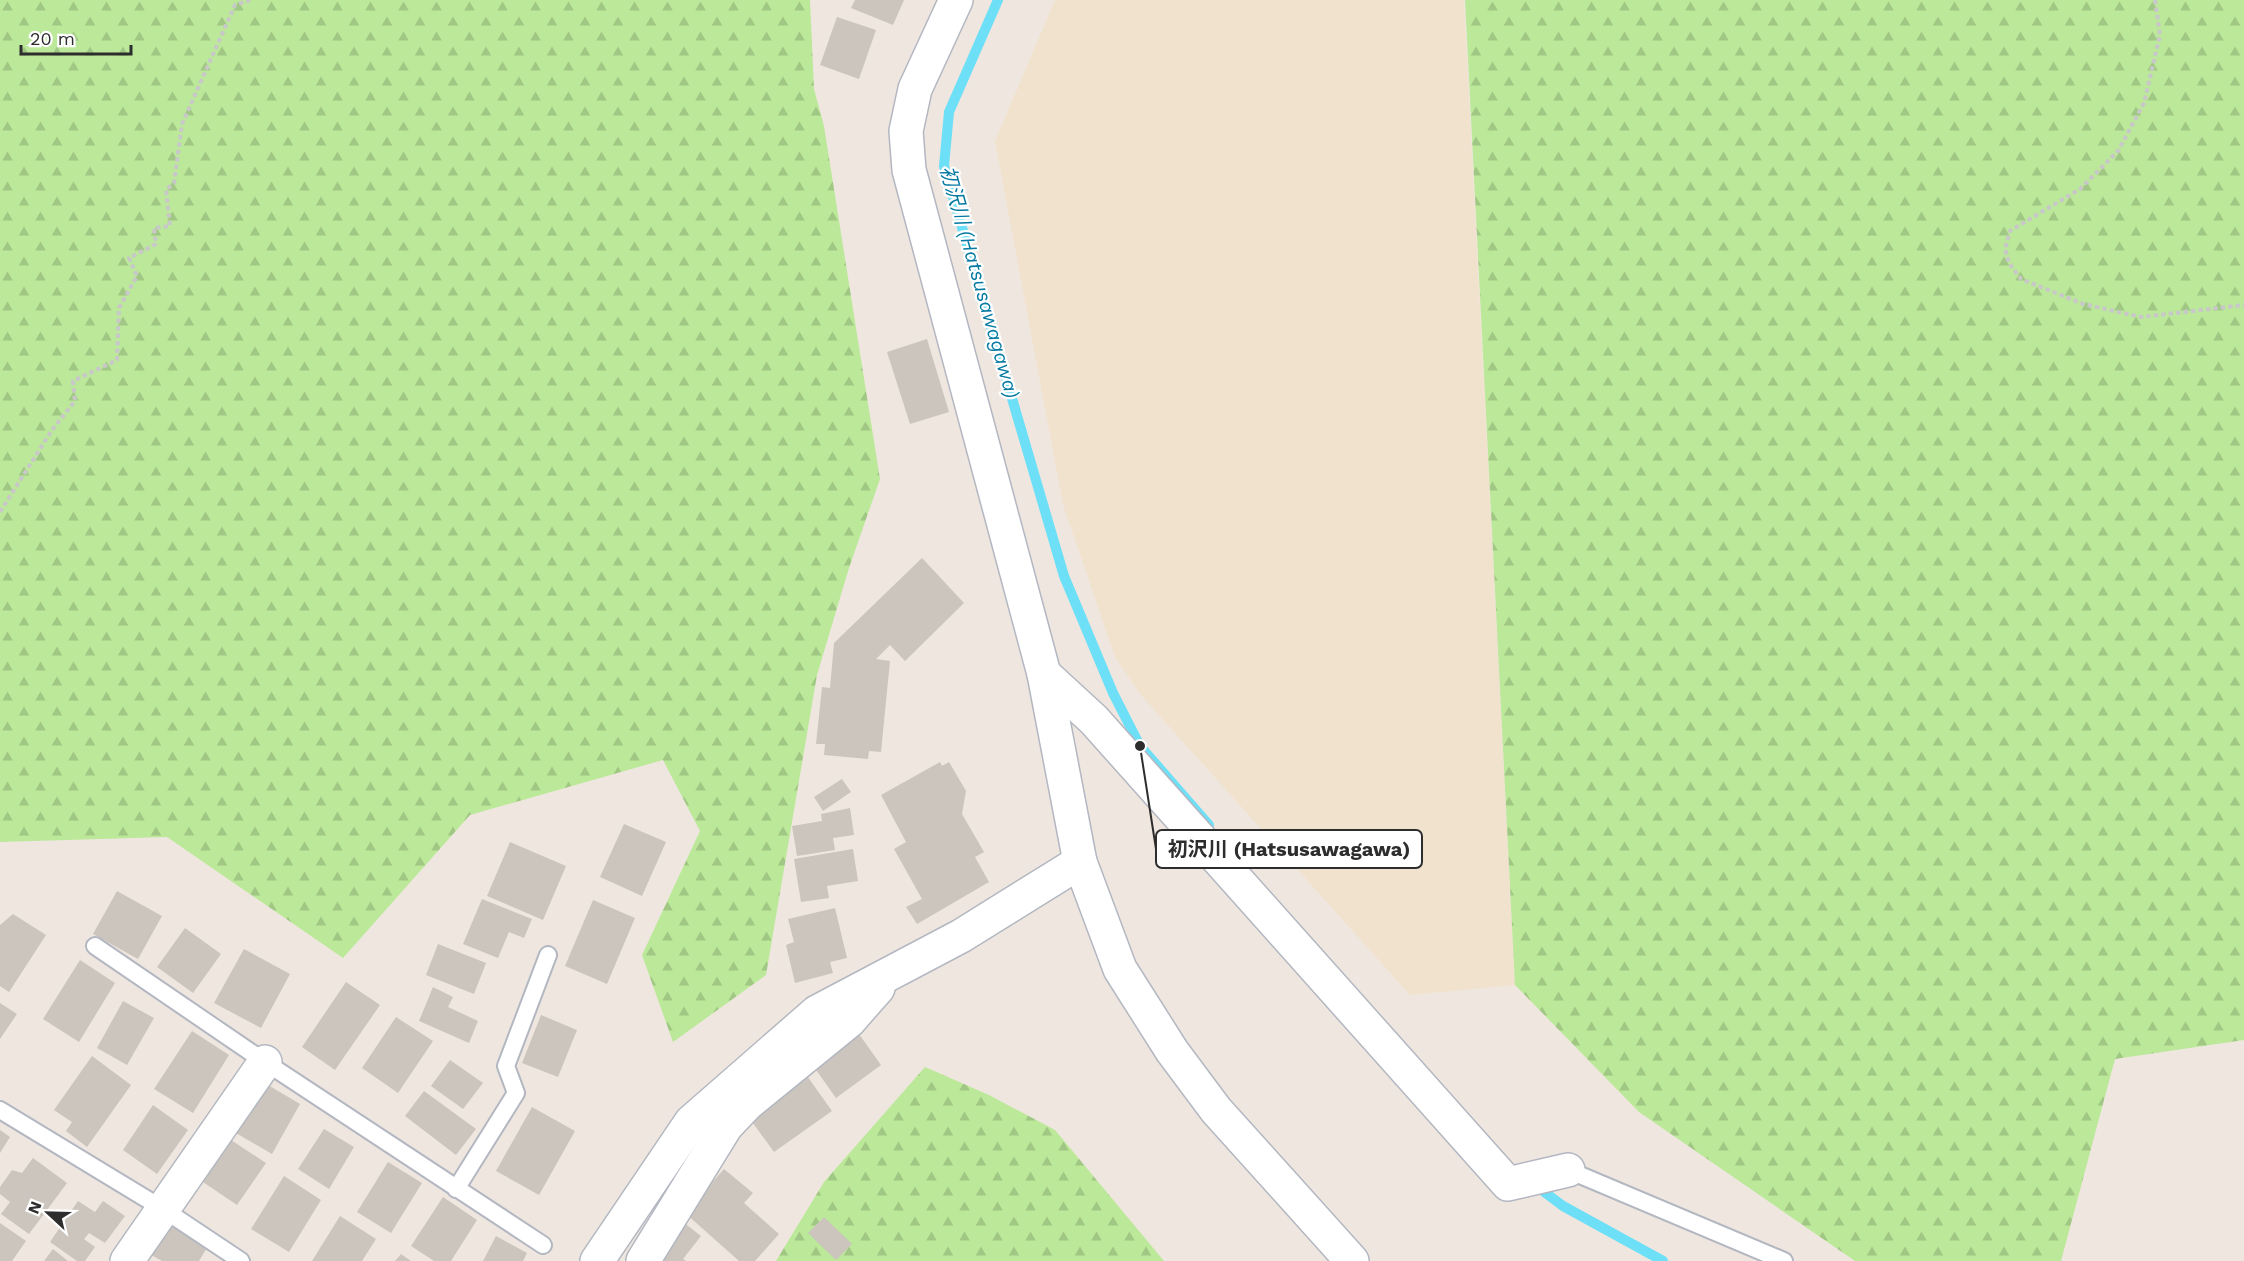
<svg xmlns="http://www.w3.org/2000/svg" width="2244" height="1261" viewBox="0 0 2244 1261" font-family="'Work Sans','Noto Sans JP',sans-serif">
<defs>
<pattern id="forest-firs" width="22" height="20" patternUnits="userSpaceOnUse" patternTransform="scale(1.5)"><rect width="22" height="20" fill="#bbe899"/><path d="M5 1l3.5 6h-7zM16 11l3.5 6h-7z" fill="#a1c784"/></pattern>
</defs>
<rect width="100%" height="100%" fill="#efe7df"/>
<path fill="#f1e2ce" d="M1055,0H1464L1515,985L1410,995L1140,694L1115,657L1063,505L995,141Z"/>
<g fill="url(#forest-firs)">
<path d="M0,0H810L814,89L824,126L880,479L849,568L817,675L766,975L673,1042L642,955L700,831L663,760L470,815L343,958L167,837L0,842Z"/>
<path d="M1465,0H2244V1040L2115,1059L2061,1261H1855L1639,1112L1515,985Z"/>
<path d="M925,1067L989,1095L1055,1130L1164,1261H776L824,1182Z"/>
</g>
<g fill="none" stroke-linecap="round" stroke-linejoin="round">
<g stroke="#6ddff6" stroke-width="10">
<path d="M998,0L949,112L944,166L1064,576L1113,693L1140,746L1209,825"/>
<path d="M1535,1185L1563,1206L1663,1261"/>
</g>
</g>
<g fill="#cbc5bd">
<path d="M855,0H904L893,25L851,8Z"/>
<path d="M837,17L876,30L859,79L820,65Z"/>
<path d="M927,339L949,412L910,424L887,352Z"/>
<path d="M922,558L964,603L905,661L890,645L876,659L890,661L881,752L869,751L868,759L824,755L825,744H816L822,687L830,688L834,643Z"/>
<path d="M940,762L942,766L949,762L966,791L962,814L984,852L975,857L989,882L917,924L906,907L922,899L894,849L906,842L881,795Z"/>
<path d="M842,779L851,792L823,811L814,797Z"/>
<path d="M850,808L854,835L833,838L835,850L797,856L792,826L822,821L821,814Z"/>
<path d="M624,824L666,842L642,896L600,877Z"/>
<path d="M510,842L566,866L543,920L487,896Z"/>
<path d="M853,849L858,881L827,886L829,898L801,902L794,859Z"/>
<path d="M117,891L162,916L138,959L93,934Z"/>
<path d="M482,899L532,919L524,938L509,932L498,958L463,944Z"/>
<path d="M593,900L635,918L607,984L565,966Z"/>
<path d="M835,908L847,958L830,962L833,973L795,983L786,945L794,942L788,919Z"/>
<path d="M13,914L46,935L9,992L0,986V925Z"/>
<path d="M185,928L221,954L193,993L157,967Z"/>
<path d="M438,944L486,963L474,994L426,975Z"/>
<path d="M244,949L290,974L261,1028L214,1003Z"/>
<path d="M80,960L115,983L79,1042L43,1019Z"/>
<path d="M346,982L380,1005L335,1070L302,1047Z"/>
<path d="M433,987L453,997L448,1007L478,1021L469,1043L419,1021Z"/>
<path d="M123,1001L154,1018L127,1065L97,1048Z"/>
<path d="M0,1003L17,1014L0,1039Z"/>
<path d="M541,1015L577,1030L558,1077L522,1063Z"/>
<path d="M396,1017L433,1041L398,1093L362,1068Z"/>
<path d="M854,1027L881,1065L836,1098L809,1060Z"/>
<path d="M192,1031L229,1055L193,1113L154,1089Z"/>
<path d="M92,1056L131,1085L87,1147L66,1131L72,1122L54,1110Z"/>
<path d="M450,1060L483,1083L463,1109L431,1086Z"/>
<path d="M805,1073L832,1111L774,1152L747,1115Z"/>
<path d="M263,1082L300,1104L272,1154L234,1132Z"/>
<path d="M424,1091L476,1129L456,1155L405,1116Z"/>
<path d="M153,1105L188,1130L157,1174L123,1150Z"/>
<path d="M532,1107L575,1131L539,1195L496,1171Z"/>
<path d="M324,1129L354,1147L329,1189L298,1169Z"/>
<path d="M0,1130L10,1137L0,1153Z"/>
<path d="M222,1134L266,1163L237,1205L194,1176Z"/>
<path d="M33,1158L67,1183L29,1234L1,1214L10,1202L0,1194V1187L12,1170L22,1173Z"/>
<path d="M388,1162L422,1183L391,1233L357,1212Z"/>
<path d="M724,1169L753,1193L744,1203L779,1234L755,1261H739L685,1213Z"/>
<path d="M284,1176L321,1200L289,1252L251,1229Z"/>
<path d="M443,1197L477,1220L451,1261H434L411,1246Z"/>
<path d="M78,1201L95,1212L103,1201L125,1216L105,1243L89,1233L84,1239L95,1247L85,1261H77L50,1242Z"/>
<path d="M340,1216L376,1239L362,1261H312Z"/>
<path d="M824,1217L852,1244L836,1260L808,1233Z"/>
<path d="M166,1221L208,1246L199,1261H162L146,1252Z"/>
<path d="M683,1222L701,1236L683,1259L686,1261H651Z"/>
<path d="M0,1223L26,1241L12,1261H0Z"/>
<path d="M496,1236L527,1253L523,1261H483Z"/>
<path d="M53,1249L68,1261H44Z"/>
<path d="M401,1254L411,1261H395Z"/>
</g>
<g fill="none" stroke-linecap="round" stroke-linejoin="round">
<defs>
<g id="lane">
<path d="M95,946L265,1062L543,1245"/>
<path d="M0,1110L163,1209L241,1261"/>
<path d="M1568,1170L1784,1261"/>
<path d="M456,1189L516,1093L506,1066L548,955"/>
</g>
<g id="street">
<path d="M956,0L915,89L906,131L909,170L1044,674L1080,862L1120,969L1172,1051L1216,1110L1352,1261"/>
<path d="M1044,674L1094,720L1508,1184L1568,1170"/>
<path d="M127,1261L265,1062"/>
<path d="M597,1261L691,1122L817,1012L961,936L1080,862"/>
<path d="M643,1261L726,1126L747,1104L849,1021L878,988"/>
</g>
</defs>
<use href="#lane" stroke="#b3b7c1" stroke-width="20"/>
<use href="#street" stroke="#b3b7c1" stroke-width="36"/>
<g stroke="#c8c8c8" stroke-width="4" stroke-dasharray="4.5 3" stroke-linecap="butt">
<path d="M2155,0L2160,35L2144,103L2118,151L2080,189L2010,231L2005,249L2009,263L2021,279L2083,304L2141,317L2244,305"/>
<path d="M0,512L52,430L75,401L73,381L117,360L119,308L137,276L129,258L156,244L154,228L170,226L166,190L174,183L182,124L235,5L250,0"/>
</g>
<use href="#lane" stroke="#fff" stroke-width="16"/>
<use href="#street" stroke="#fff" stroke-width="33"/>
</g>
<g text-anchor="middle" dominant-baseline="central" stroke-width="4.5" stroke-linejoin="round" paint-order="stroke">
<g font-size="20" font-style="italic" fill="#067aa1" stroke="#fff">
<text transform="translate(980 282) rotate(74)">初沢川 (Hatsusawagawa)</text>
</g>
</g>
<path fill="none" stroke="#2d2d2d" stroke-width="2" d="M1140 746L1156 849"/>
<circle fill="#2d2d2d" stroke="#fff" stroke-width="2" cx="1140" cy="746" r="6"/>
<rect fill="#fff" stroke="#2d2d2d" stroke-width="2" x="1156" y="830" width="266" height="38" rx="6"/>
<g font-size="20" text-anchor="middle" font-weight="bold" fill="#2d2d2d">
<text x="1289" y="856">初沢川 (Hatsusawagawa)</text>
</g>
<g transform="translate(48 1213) rotate(292)" stroke="#ffffff" stroke-width="4.5" paint-order="stroke">
<path d="M0-4.5L10 22L0 15L-10 22Z" fill="#2d2d2d"/>
<text y="-9" font-size="16" font-weight="bold" text-anchor="middle" fill="#2d2d2d">N</text>
</g>
<path d="M21 45v9h110v-9" fill="none" stroke="#2d2d2d" stroke-width="3"/>
<text x="30" y="45" font-size="18" fill="#2d2d2d" stroke="#ffffff" stroke-width="4.5" paint-order="stroke">20 m</text>
</svg>
